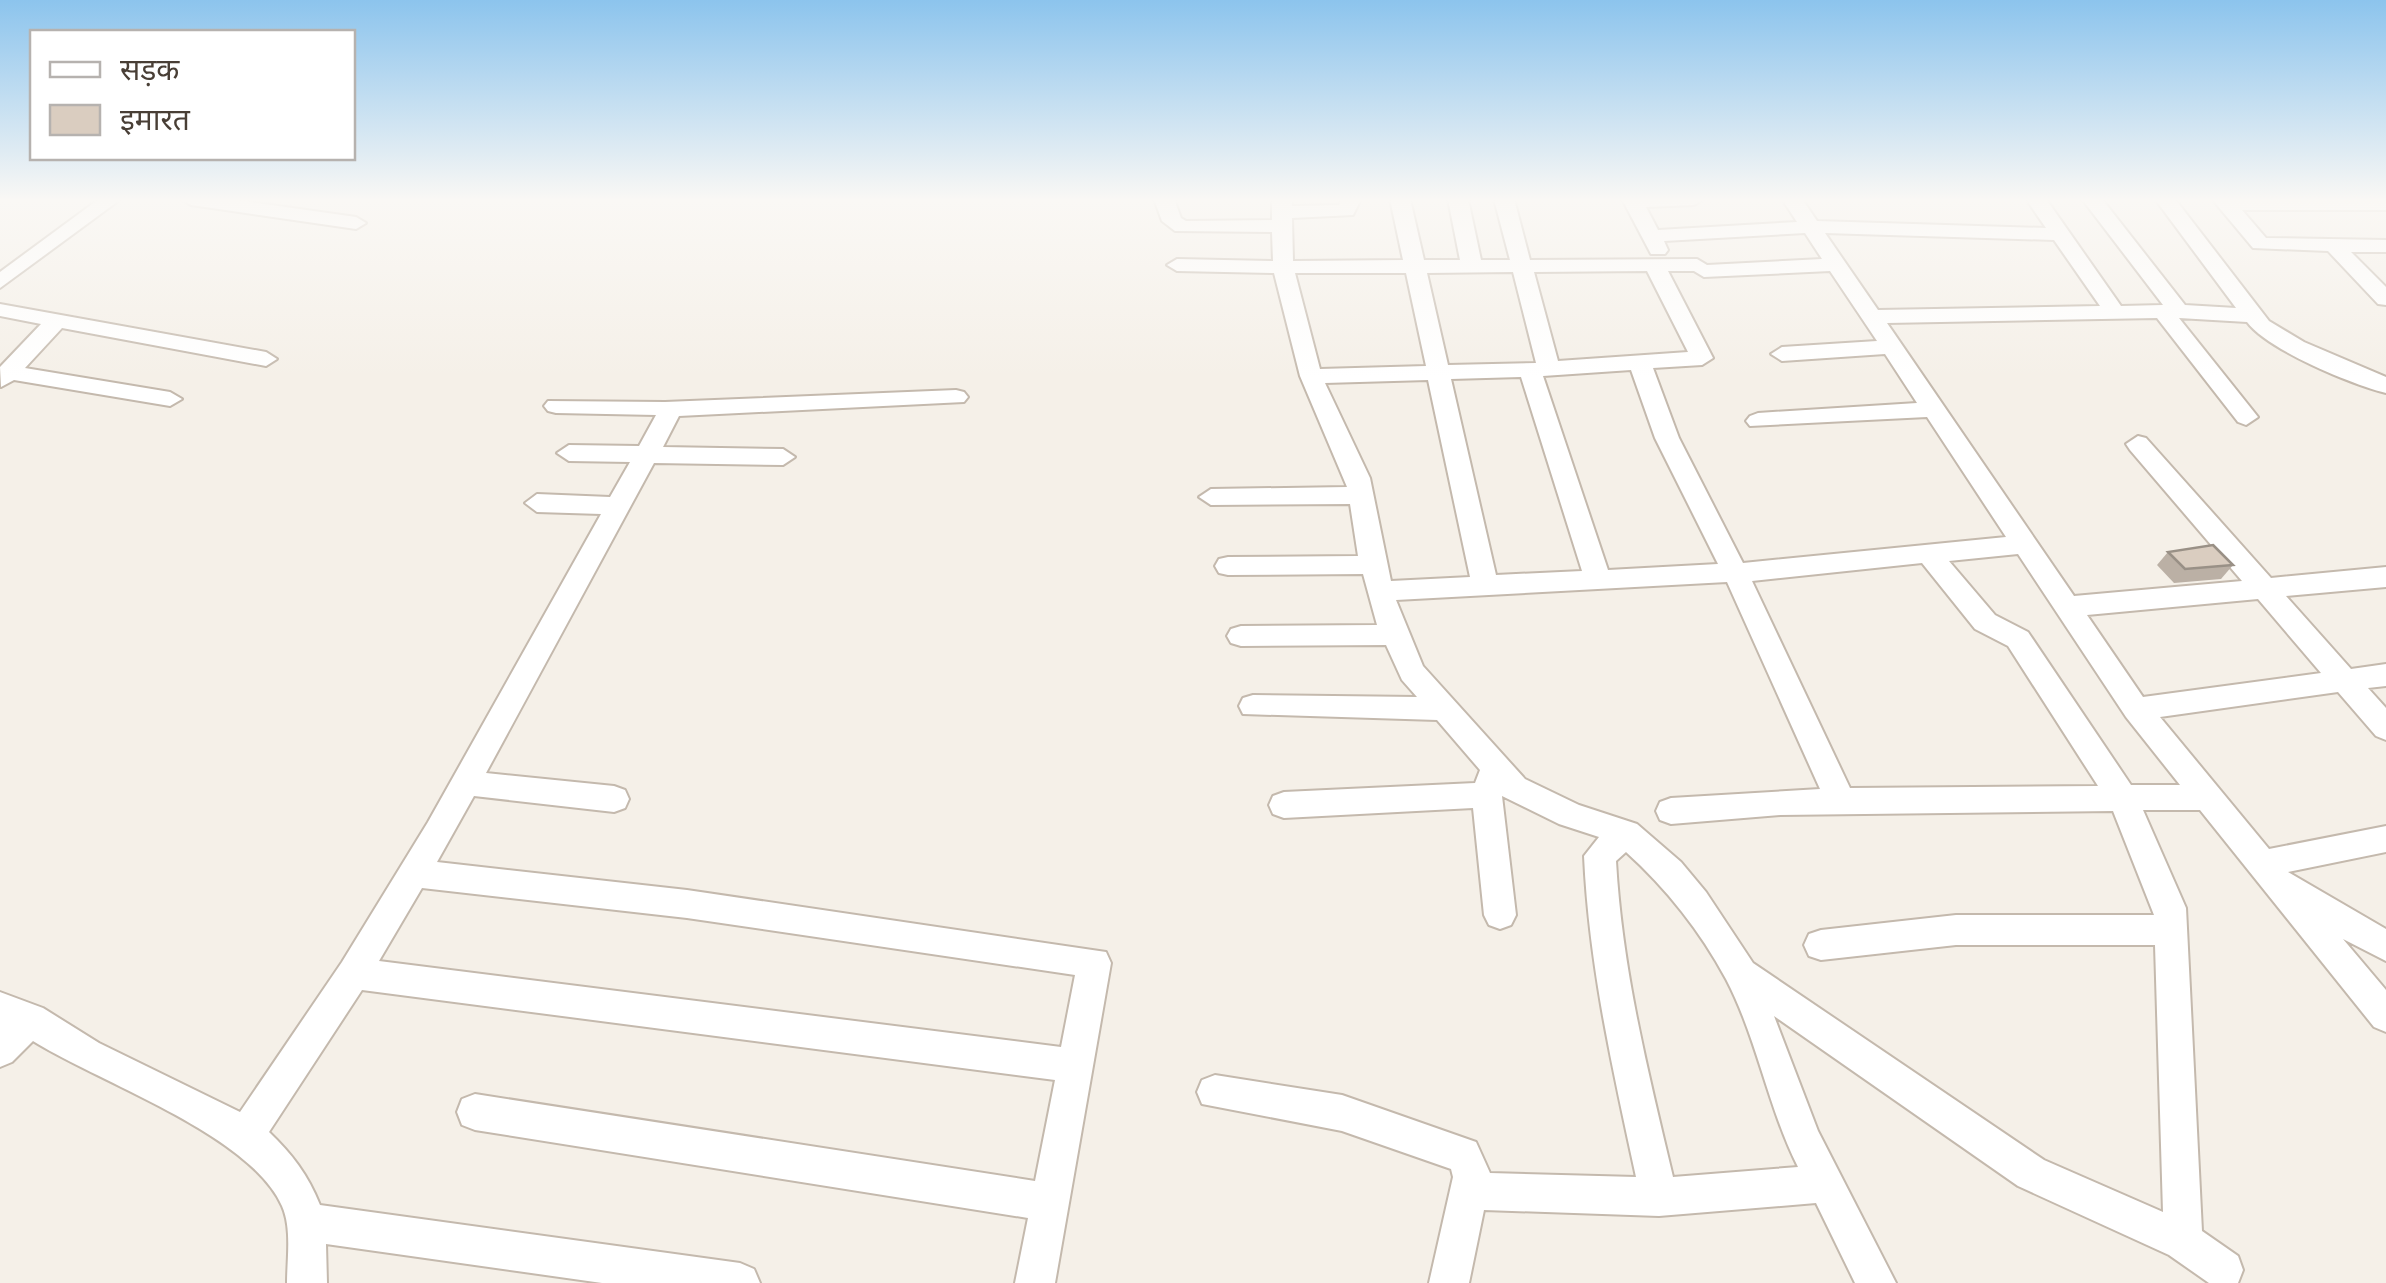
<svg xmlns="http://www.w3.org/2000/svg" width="2386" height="1283" viewBox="0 0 2386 1283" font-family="'Source Sans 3','Noto Sans Devanagari',sans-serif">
<rect width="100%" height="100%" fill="#f5f0e8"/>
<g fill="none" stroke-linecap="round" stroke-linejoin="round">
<defs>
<g id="minor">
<path d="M99,199H121L0,288V272Z"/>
<path d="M181,199H230L356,217L366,223L356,229L191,205Z"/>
<path d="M1154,199H1174L1181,218L1186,221L1272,220V199H1292V206L1339,205L1341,199H1361L1353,215L1292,218L1293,261L1403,260L1390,199H1410L1424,260H1460L1448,199H1468L1481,260H1510L1494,199H1514L1530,260L1697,259L1707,265L1822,259L1805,233L1664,241L1668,250L1665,254H1651L1622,199H1704L1694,205L1646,207L1658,230L1797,222L1782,199H1802L1817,221L2046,228L2026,199H2046L2121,306L2163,305L2082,199H2102L2185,305L2236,308L2155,199H2175L2269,321L2304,342L2386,377V393C2351,384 2268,350 2247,322L2179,318L2258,417L2246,425L2238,422L2157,318L1887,323L2074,596L2242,581L2130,450L2126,444L2138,436L2146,438L2271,578L2386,567V587L2286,596L2351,669L2386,664V686L2368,688L2386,708V740L2376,736L2338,692L2160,717L2269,849L2386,826V852L2288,872L2386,929V961L2343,939L2386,990V1032L2374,1027L2200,810H2143L2186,908L2202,1231L2238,1256L2243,1270L2238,1283H2209L2169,1255L2018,1186L1774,1016L1818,1131L1896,1283H1855L1816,1203L1659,1216L1484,1210L1469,1283H1429L1453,1177L1451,1169L1342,1131L1202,1104L1197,1092L1202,1080L1215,1075L1342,1095L1476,1142L1490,1173L1636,1177C1613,1071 1589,966 1584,856L1599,837L1559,824L1502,796L1516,915L1511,925L1500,929L1489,925L1484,915L1473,808L1284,818L1273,814L1269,805L1273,796L1284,792L1475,783L1480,770L1437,720L1243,714L1239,706L1243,698L1253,695L1417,697L1402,680L1386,645L1241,646L1231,643L1227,636L1231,629L1241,626L1377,625L1363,574L1228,575L1219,573L1215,566L1219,559L1228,557L1358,556L1350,504L1211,505L1199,497L1211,489L1347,487L1300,376L1274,273L1177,271L1167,265L1177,259L1273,261L1272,232L1175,231L1162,221ZM1825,233L2054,240L2100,306L1878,310ZM1647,271L1688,352L1558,361L1534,272ZM1668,271H1694L1704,277L1830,271L1877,341L1782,347L1771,354L1782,361L1885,354L1917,403L1758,413L1750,416L1746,421L1750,426L1927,417L2006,537L1743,563L1679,438L1653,368L1702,365L1713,358ZM1513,272L1536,363L1448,365L1427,273ZM1295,273H1406L1426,366L1320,369ZM1631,370L1655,438L1718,564L1608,570L1543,376ZM1521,377L1582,571L1496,575L1451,379ZM1428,380L1470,577L1391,581L1370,478L1325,383ZM2018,554L2126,717L2180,785H2131L2028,632L1995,615L1949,561ZM1922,563L1975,629L2008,646L2098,786L1850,788L1752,581ZM1727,582L1820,789L1671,798L1660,802L1656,811L1660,820L1671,824L1780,815L2113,811L2154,915H1956L1821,930L1809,934L1804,945L1809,956L1821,960L1956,945H2155L2163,1212L2044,1160L1753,963L1706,892L1681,862L1637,824L1579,805L1525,779L1423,666L1396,600ZM2258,599L2321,673L2143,697L2087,615ZM1626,852C1667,889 1700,931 1726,979C1757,1038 1768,1108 1798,1167L1673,1177C1648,1072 1622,969 1616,861Z"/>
<path d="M2212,199H2386V210H2242L2266,238L2386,240V252H2351L2386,287V305L2378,304L2328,251L2253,248Z"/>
<path d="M0,304L266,352L277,359L266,366L62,328L25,368L170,392L182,399L170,406L14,380L1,387L0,367L41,324L0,316Z"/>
<path d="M956,390L964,392L968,397L964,402L679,416L663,447L783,449L795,457L783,465L654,463L486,773L614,786L625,790L629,799L625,808L614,812L474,796L437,862L687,890L1106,952L1111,963L1055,1283H1015L1028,1218L475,1130L462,1125L457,1112L462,1099L475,1094L1035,1181L1055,1080L362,990L269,1132C292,1154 308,1175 320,1205L740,1263L754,1269L760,1283H602L326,1244L327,1283H287C287,1259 292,1228 282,1206C250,1134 100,1083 33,1041L12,1062L0,1067V992L43,1008L99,1043L240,1112L342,962L428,822L601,514L537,512L525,503L537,494L610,497L630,462L569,461L557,453L569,445L639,446L656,415L556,413L548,411L544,406L548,401L665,402ZM422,888L687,918L1075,975L1061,1047L379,961Z"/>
</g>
</defs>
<use href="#minor" stroke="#c4b9ad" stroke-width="4"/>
<use href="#minor" fill="#fff" fill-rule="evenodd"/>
</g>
<path fill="#bbb0a5" d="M2168,552L2233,565L2221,579L2174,583L2157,565Z"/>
<path fill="#dacdc0" stroke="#999086" stroke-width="2.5" d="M2213,545L2233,565L2185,569L2168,552Z"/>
<linearGradient id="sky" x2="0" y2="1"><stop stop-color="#8cc4ed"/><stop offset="0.53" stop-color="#faf8f5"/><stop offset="1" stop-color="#faf8f5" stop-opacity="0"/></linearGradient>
<rect width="2386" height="378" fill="url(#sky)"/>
<rect x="30" y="30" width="325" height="130" fill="#ffffff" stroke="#b6b2af" stroke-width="2.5"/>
<rect x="50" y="62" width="50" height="15" fill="#ffffff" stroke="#b6b2af" stroke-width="2.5"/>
<text x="120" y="80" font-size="30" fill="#493f36">सड़क</text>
<rect x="50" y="105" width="50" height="30" fill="#dacdc0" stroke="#b6b2af" stroke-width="2.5"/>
<text x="120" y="130" font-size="30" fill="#493f36">इमारत</text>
</svg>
